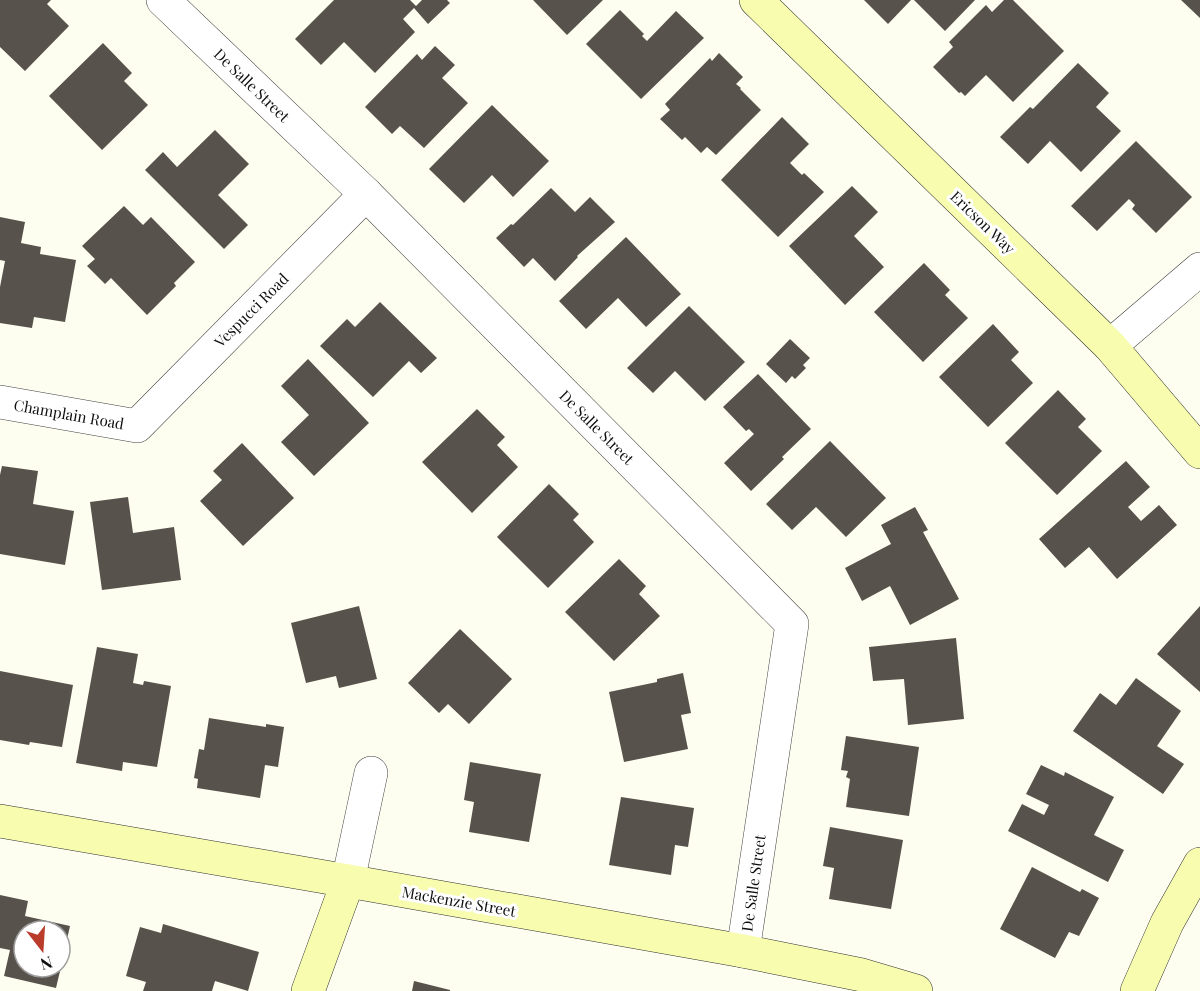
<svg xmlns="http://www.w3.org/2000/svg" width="1200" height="991" viewBox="0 0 1200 991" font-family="'Playfair Display',serif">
<rect width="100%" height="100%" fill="#fefef0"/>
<g fill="#57524b">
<path d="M0,0H51L47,4L69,26L25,71L0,47Z"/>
<path d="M334,0H410L416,6L422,0H447L450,3L428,24L414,8L403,19L415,32L375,73L344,42L321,65L295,39Z"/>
<path d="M533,0H603L567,35Z"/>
<path d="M864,0H911L888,24Z"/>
<path d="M914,0H975L945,31Z"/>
<path d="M1004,0H1013L1064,51L1013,102L986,75L965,96L961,92L959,93L933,67L953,47L949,42L986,5L992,12Z"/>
<path d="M1181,0H1200V18Z"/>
<path d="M620,10L644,34L642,36L647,41L676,11L704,38L641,99L586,44Z"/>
<path d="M103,43L132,73L124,81L148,105L102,150L49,96Z"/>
<path d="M435,46L455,65L442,78L468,103L424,148L400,126L392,134L365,107L417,54L422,60Z"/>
<path d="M719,53L743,77L736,84L741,88L740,89L761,110L716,155L707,147L701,153L685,137L682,140L660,119L670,110L665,104L710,58L712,61Z"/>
<path d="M1078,63L1109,93L1096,107L1121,131L1081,172L1050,141L1028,164L1000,137L1030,107L1033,109Z"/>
<path d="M492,105L549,161L513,197L492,175L464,203L429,169Z"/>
<path d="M782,117L809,144L790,163L802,175L804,173L824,192L778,237L721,180Z"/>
<path d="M215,130L249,164L218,195L248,225L224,249L145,170L163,152L177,167Z"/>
<path d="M1136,141L1192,197L1156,233L1132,209L1135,205L1129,199L1097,231L1071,206Z"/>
<path d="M852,186L878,212L854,236L884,267L845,305L789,246Z"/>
<path d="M551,188L575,212L590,197L615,222L577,256L578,257L555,281L533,258L524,267L496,238L511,224L513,225Z"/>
<path d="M124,206L143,225L151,217L195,262L174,283L176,286L147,315L111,278L105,284L87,266L95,259L82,246Z"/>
<path d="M0,217L25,222L21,243L41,247L40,254L76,260L65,322L34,317L32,328L0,323V287L5,261L0,260Z"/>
<path d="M626,237L681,294L646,327L618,298L586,329L559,301Z"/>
<path d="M924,263L950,290L945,295L968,318L923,362L874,312Z"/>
<path d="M380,302L437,358L421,373L409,361L373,397L320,346L347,319L355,327Z"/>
<path d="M689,306L745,362L705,401L675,371L653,393L627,368Z"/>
<path d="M993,324L1019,352L1011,360L1033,383L988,427L939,377Z"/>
<path d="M790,339L810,358L803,365L806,368L795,379L792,376L786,383L766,364Z"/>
<path d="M308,359L369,423L314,476L281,442L309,415L281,386Z"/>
<path d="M758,374L811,429L782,457L784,459L751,491L724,463L754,434L749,429L746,431L723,407Z"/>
<path d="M1058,390L1086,419L1078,427L1102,451L1057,495L1005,443Z"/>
<path d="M477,409L505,437L497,445L518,467L472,513L422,462Z"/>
<path d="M830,441L886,498L846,537L816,507L792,530L766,504Z"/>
<path d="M242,443L294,498L243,546L200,501L222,480L213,471Z"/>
<path d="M1126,461L1150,487L1128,507L1141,521L1159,505L1177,525L1117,579L1089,547L1065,568L1039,539Z"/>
<path d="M2,466L38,471L33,504L74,511L65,565L0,554V475Z"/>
<path d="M549,484L579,514L573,520L594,542L548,588L497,537Z"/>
<path d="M128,497L133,533L174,527L181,580L102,590L90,502Z"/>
<path d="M915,507L928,530L923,532L959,599L910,625L890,586L862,601L845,568L891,544L881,525Z"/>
<path d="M619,559L646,586L639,594L660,616L614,661L565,612Z"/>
<path d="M359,606L377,679L339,688L336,676L306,683L291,623Z"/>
<path d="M1200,606V692L1157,654Z"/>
<path d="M460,629L512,679L469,724L448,704L439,713L408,683Z"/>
<path d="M956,638L964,719L908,725L904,679L873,681L869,647Z"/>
<path d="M97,647L138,654L133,683L143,685L144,681L171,686L157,767L123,762L122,771L76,763Z"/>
<path d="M0,671L73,685L62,747L30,742L29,745L0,740Z"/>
<path d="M683,673L691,713L681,715L688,749L624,762L609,692L657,682V679Z"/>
<path d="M1136,678L1181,711L1157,746L1184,764L1163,794L1073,731L1100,693L1116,705Z"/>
<path d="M209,718L266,727V724L284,727L278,767L265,765L260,798L197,788L198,779L194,778L199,749L204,750Z"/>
<path d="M846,736L919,747L909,816L846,807L850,779L846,777L848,771L841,770Z"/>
<path d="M470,762L541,774L529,842L469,832L474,802L464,800Z"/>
<path d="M1041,765L1064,776L1065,772L1114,797L1094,835L1124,850L1108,882L1008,831L1022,804L1044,815L1049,805L1026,794Z"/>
<path d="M621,797L694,808L688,847L675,845L671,875L609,865Z"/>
<path d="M830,827L903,840L891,909L829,899L834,868L823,866Z"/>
<path d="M1032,867L1080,892L1082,889L1099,898L1079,936L1069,932L1055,958L1000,929Z"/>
<path d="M0,895L28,901L25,916L70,926L61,966L60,931H24V967H61L56,988L4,976L10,950L0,948Z"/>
<path d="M163,924L259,952L248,991L215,981L212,991H143L146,982L126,976L140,927L161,933Z"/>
<path d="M414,981L450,990V991H412Z"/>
</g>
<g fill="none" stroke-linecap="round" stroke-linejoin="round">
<defs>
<g id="street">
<path d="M163,0L366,194L792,624L743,951"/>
<path d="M1110,346L1200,269"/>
<path d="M0,402L137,426L366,194"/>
<path d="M348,881L371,773"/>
</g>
<g id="secondary">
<path d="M756,0L1110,346L1200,452"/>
<path d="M0,821L348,881L743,951L862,975L916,991"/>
<path d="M308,991L348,881"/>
<path d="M1137,991L1167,923L1200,864"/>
</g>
</defs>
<use href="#street" stroke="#414141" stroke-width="34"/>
<use href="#secondary" stroke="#303030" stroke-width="34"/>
<use href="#street" stroke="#fff" stroke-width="33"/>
<use href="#secondary" stroke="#f7fcae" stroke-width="33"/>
</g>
<g text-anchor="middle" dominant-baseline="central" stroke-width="6" stroke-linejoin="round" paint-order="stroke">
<g font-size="15" fill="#0e0e0e" stroke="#fff">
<text transform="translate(252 85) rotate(44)">De Salle Street</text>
<text transform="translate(983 222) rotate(44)">Ericson Way</text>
<text transform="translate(251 310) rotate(-45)">Vespucci Road</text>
<text transform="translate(69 414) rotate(10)">Champlain Road</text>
<text transform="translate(597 427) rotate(45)">De Salle Street</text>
<text transform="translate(753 883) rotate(-82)">De Salle Street</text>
<text transform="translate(459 901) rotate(10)">Mackenzie Street</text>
</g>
</g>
<g transform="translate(42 949) rotate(163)"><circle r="28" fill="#ffffff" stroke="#9f9f9f" stroke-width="1.5"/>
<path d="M0-4.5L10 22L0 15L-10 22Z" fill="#ba3d2b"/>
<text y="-9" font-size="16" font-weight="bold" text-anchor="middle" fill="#0e0e0e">N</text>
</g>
</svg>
